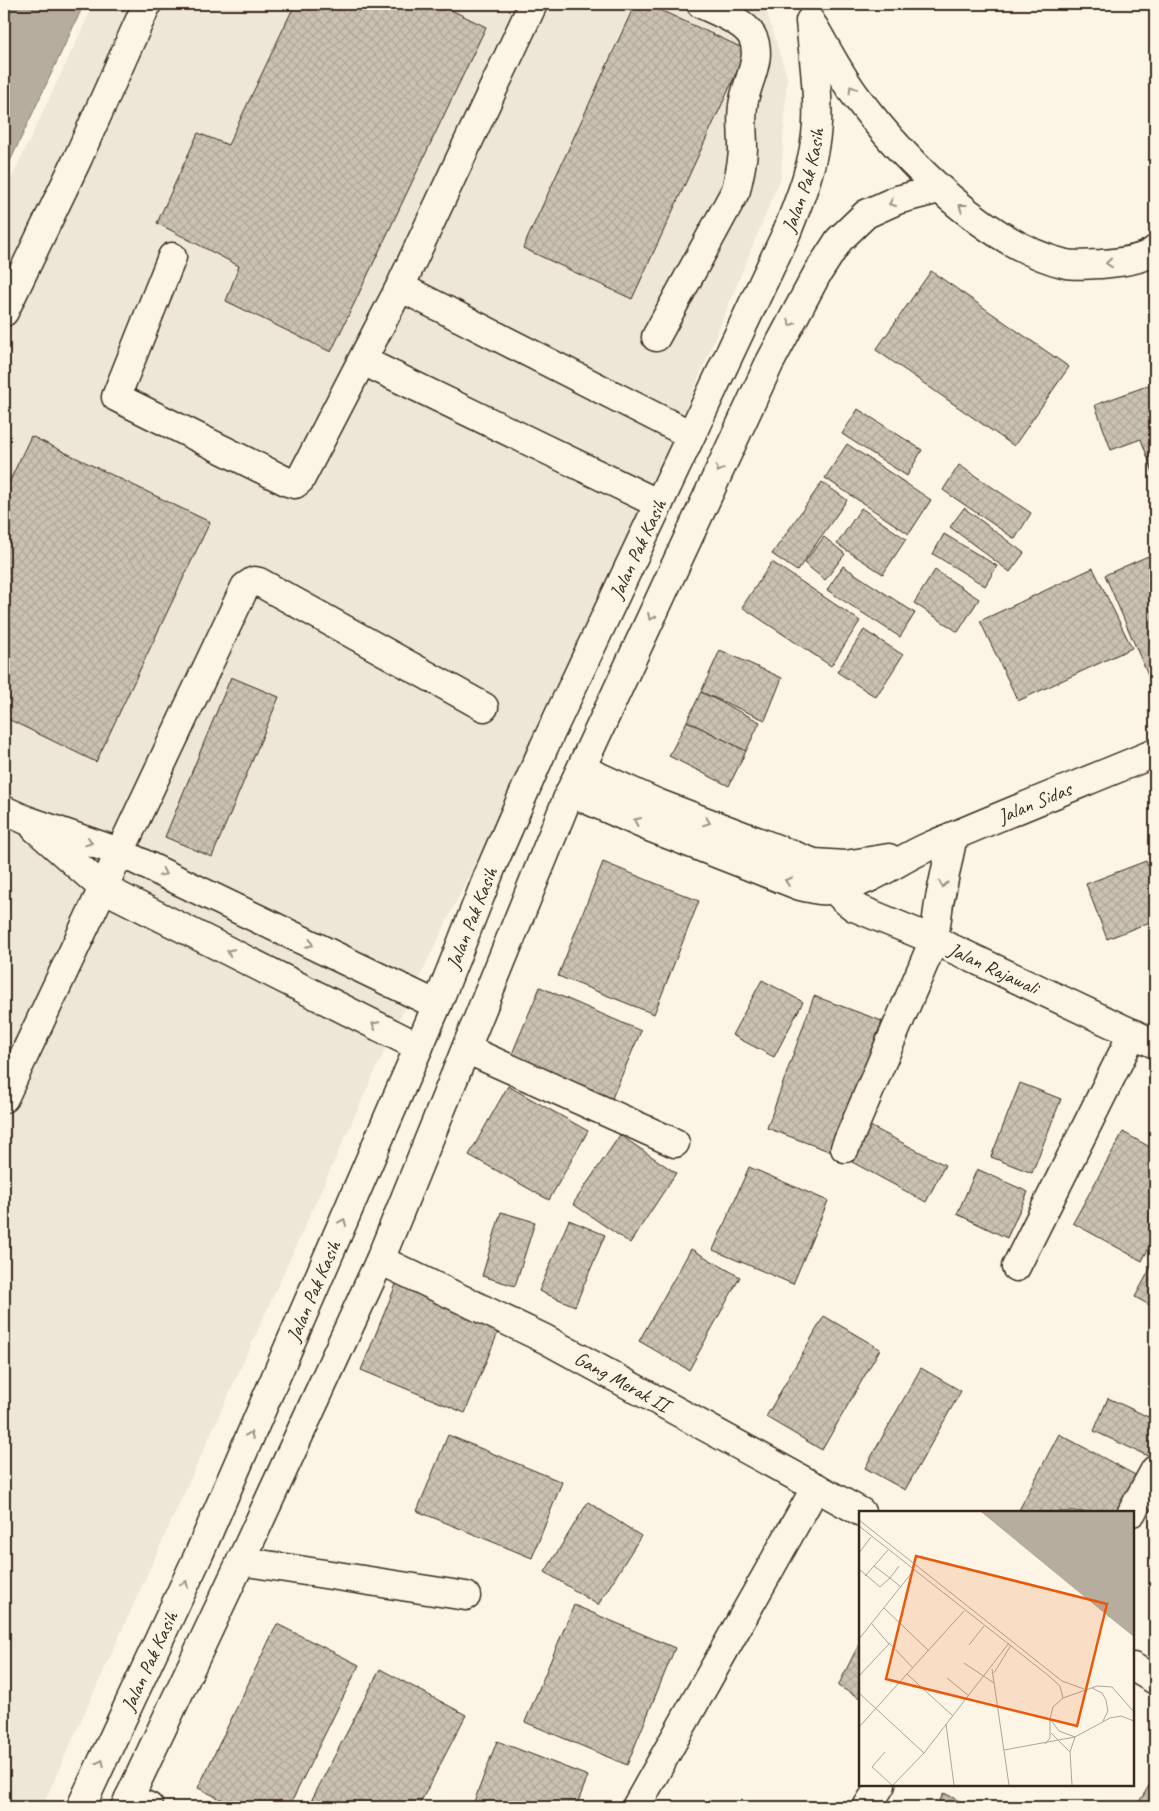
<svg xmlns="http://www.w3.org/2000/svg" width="1159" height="1811" viewBox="0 0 1159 1811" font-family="Caveat,sans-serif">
<defs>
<pattern id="building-cross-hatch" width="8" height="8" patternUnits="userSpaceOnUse" patternTransform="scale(1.25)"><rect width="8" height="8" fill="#ccc2b3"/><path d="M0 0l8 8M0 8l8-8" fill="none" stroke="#b0a79a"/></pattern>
</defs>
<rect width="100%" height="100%" fill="#fcf5e5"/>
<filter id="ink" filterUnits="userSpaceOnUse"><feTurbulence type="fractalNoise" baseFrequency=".02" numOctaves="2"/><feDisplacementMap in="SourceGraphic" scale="10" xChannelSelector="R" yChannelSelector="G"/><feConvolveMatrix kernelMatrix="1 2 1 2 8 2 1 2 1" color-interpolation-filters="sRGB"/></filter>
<g filter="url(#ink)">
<path fill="#eee6d6" d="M94,4H764L787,77L781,177L633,538L390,1038L42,1807H4V194Z"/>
<path fill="#b7ad9e" stroke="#85796b" d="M4,4H84L4,174Z"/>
<g fill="url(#building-cross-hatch)" stroke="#3b2a1e">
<path d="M295,4H439L486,27L331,352L226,301L239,266L157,223L198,133L228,145Z"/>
<path d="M635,4H647L747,50L632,299L523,248Z"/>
<path d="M931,271L1069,367L1014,446L876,350Z"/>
<path d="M1155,383V475H1154L1141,439L1111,450L1095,405Z"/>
<path d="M858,409L922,450L907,476L842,434Z"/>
<path d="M31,436L210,522L96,762L4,717V493Z"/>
<path d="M847,444L931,500L909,534L825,478Z"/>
<path d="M959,465L1031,513L1015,539L943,490Z"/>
<path d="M822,482L847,500L797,571L772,554Z"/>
<path d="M861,508L906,539L883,574L837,544Z"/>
<path d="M964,508L1024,553L1010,572L950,527Z"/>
<path d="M944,534L997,566L985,586L933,554Z"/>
<path d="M824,537L845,554L825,580L804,563Z"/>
<path d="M1155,553V678L1150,680L1105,575Z"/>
<path d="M772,562L860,621L831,666L742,607Z"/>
<path d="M843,566L915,613L900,637L827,590Z"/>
<path d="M1093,568L1132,648L1018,701L980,621Z"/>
<path d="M935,570L979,599L958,632L914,603Z"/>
<path d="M864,630L903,655L876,697L837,672Z"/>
<path d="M720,650L782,678L765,720L701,692Z"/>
<path d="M231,677L279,697L212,857L165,837Z"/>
<path d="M701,692L760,722L746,751L687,721Z"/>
<path d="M687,721L746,751L729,786L669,756Z"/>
<path d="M1146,861L1148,866L1155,863V920L1107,939L1086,884Z"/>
<path d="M603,862L699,901L654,1014L558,976Z"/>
<path d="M762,980L803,1002L774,1057L732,1035Z"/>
<path d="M540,987L641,1031L609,1105L509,1061Z"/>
<path d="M814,996L882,1021L834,1153L767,1128Z"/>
<path d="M1020,1083L1061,1099L1032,1173L991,1157Z"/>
<path d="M508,1086L588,1131L549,1200L469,1155Z"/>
<path d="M870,1126L945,1165L926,1202L852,1162Z"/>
<path d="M1123,1132L1155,1150V1236L1142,1261L1073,1223Z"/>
<path d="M620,1135L676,1173L630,1243L573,1204Z"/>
<path d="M749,1167L828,1201L793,1284L713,1250Z"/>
<path d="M977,1169L1028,1192L1007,1238L957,1214Z"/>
<path d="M501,1212L535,1222L515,1286L482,1276Z"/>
<path d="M569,1220L605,1235L575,1306L539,1291Z"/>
<path d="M691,1249L740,1277L689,1370L639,1341Z"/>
<path d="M1155,1260V1308L1135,1297Z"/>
<path d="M397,1282L501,1325L465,1413L361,1370Z"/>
<path d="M824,1316L880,1349L822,1450L766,1417Z"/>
<path d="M921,1368L961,1391L905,1490L865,1468Z"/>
<path d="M1108,1398L1155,1420V1446L1150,1457L1094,1431Z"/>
<path d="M1059,1434L1139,1477L1120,1512H1018Z"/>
<path d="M448,1435L562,1482L532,1558L417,1511Z"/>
<path d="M588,1502L641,1536L598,1605L545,1572Z"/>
<path d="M574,1605L675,1648L627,1765L525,1722Z"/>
<path d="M277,1624L359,1665L289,1807H237L198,1788Z"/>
<path d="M860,1642V1698L838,1686Z"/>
<path d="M380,1669L466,1715L418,1807H308Z"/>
<path d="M497,1741L588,1776L576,1807H472Z"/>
<path d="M1155,1776V1807H1136Z"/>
<path d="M944,1793L971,1807H936Z"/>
</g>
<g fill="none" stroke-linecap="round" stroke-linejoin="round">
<defs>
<g id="minor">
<path d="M172,257L116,397L288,482L295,484L300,480L400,287L533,4"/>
<path d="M400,287L691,435"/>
<path d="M4,312L77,160L147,4"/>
<path d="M656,337L736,190C739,176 743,162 743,148C743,134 741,120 743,106C745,84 764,58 752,36C744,21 716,11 701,4"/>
<path d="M363,361L659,504"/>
<path d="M582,769L657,803L814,863L845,865L889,858"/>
<path id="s1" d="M570,792L649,827L800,886C812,889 825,892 837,889C874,881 897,860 930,846C1004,814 1080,784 1155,753"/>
<path d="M4,810L26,820L119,852L437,1005"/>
<path d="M35,828L103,888L419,1047"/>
<path id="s2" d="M828,865C830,887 837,895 854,907L934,940L1155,1044"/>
<path d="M466,1049L675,1143"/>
<path d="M4,1098L245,587L254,581L259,582L484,707"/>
<path d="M845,1148L934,940L939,903L953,836"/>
<path id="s3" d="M380,1260L545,1339L861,1512"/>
<path d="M1016,1267L1133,1033"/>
<path d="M1132,1512L1155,1470"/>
<path d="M241,1561L466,1596"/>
<path d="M1133,1667L1155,1680"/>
<path d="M129,1798L149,1807"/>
<path d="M636,1807L816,1487"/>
<path d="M867,1807L881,1785"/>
</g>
<g id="highway">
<path d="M814,27C828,51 841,77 858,99C906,162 987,245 1066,264C1077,266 1090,264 1101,264C1115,263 1144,260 1155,250"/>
<path id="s4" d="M81,1807L199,1554L437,1005L492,866L544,747L786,234C800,199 815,162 817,124C819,90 813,55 810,21"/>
<path d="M125,1807L241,1561L380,1260L570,792L769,364L817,274L839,240L866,214L897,200L939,189"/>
</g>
</defs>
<use href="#minor" stroke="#3b2a1e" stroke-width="31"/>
<use href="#highway" stroke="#3b2a1e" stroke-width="31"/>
<use href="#minor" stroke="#fcf5e5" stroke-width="28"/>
<use href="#highway" stroke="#fcf5e5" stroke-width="28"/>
</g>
<defs><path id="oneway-chevron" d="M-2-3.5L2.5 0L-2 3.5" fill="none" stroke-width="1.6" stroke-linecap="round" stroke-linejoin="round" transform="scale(1.25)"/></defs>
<g stroke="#9c9082">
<use href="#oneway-chevron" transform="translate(852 89) rotate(-121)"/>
<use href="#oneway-chevron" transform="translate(892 203) rotate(157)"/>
<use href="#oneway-chevron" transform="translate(962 207) rotate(-143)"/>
<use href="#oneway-chevron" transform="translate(1109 263) rotate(175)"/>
<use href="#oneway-chevron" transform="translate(791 323) rotate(118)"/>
<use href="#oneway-chevron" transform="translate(719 469) rotate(115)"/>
<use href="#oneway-chevron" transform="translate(651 617) rotate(115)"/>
<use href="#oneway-chevron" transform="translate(637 821) rotate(-156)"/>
<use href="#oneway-chevron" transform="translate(707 822) rotate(21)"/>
<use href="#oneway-chevron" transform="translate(89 842) rotate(19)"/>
<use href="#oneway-chevron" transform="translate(163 873) rotate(26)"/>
<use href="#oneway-chevron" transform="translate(788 881) rotate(-160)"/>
<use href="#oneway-chevron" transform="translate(943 884) rotate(101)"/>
<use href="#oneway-chevron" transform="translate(310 944) rotate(26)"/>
<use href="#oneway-chevron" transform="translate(230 952) rotate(-153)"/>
<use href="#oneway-chevron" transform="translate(375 1025) rotate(-153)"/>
<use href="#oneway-chevron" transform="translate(343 1222) rotate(-67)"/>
<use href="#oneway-chevron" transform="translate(250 1435) rotate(-67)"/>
<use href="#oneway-chevron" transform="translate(185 1584) rotate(-65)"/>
<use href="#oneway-chevron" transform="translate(101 1763) rotate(-65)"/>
</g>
</g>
<g text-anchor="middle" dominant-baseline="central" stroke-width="4.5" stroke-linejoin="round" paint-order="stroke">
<g font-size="20" fill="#3b2a1e" stroke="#fcf5e5">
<text stroke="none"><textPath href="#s4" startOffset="1781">Jalan Pak Kasih</textPath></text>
<text stroke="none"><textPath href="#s4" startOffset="1376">Jalan Pak Kasih</textPath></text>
<text stroke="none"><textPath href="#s1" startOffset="502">Jalan Sidas</textPath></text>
<text stroke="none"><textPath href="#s4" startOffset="971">Jalan Pak Kasih</textPath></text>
<text stroke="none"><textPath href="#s2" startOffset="204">Jalan Rajawali</textPath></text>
<text stroke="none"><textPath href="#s4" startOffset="566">Jalan Pak Kasih</textPath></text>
<text stroke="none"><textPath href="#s3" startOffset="271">Gang Merak II</textPath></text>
<text stroke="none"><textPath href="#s4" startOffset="161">Jalan Pak Kasih</textPath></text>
</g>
</g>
<g transform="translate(859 1511)">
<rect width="275" height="275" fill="#fcf5e5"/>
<path d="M122,1H275V126L250,106Z" fill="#b7ad9e"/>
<path fill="none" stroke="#b7ad9e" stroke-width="2.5" d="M211,1L239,23L256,66L250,106M223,1L244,19L260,66L252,97M236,1L250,13L265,67L251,102M249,1L256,8L268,68L255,96M254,98L270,69L264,4L260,1M252,103L273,71L270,1"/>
<path fill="none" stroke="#afa495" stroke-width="1" d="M0,9L203,170L225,178M0,15L190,165L201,175L204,187M0,42L12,26M15,55L29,39M0,58L21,76L31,67L42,76M6,65L15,55L31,67L40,55M25,97L70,140M0,128L55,59M30,132L54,157M110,134L125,115M105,152L135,172M133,158L150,274M135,162L152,134M48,163L94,205M0,165L30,133L12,112M88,167L110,185M233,177L243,182L247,189L249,200L244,210M0,182L65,242M275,201L253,176L238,175L204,187L194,196L191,208L200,220L216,226L251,207L262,205L275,210M87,213L95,274M0,216L105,100M192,222L211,241M186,233L191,227V208M145,239L216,226M26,241L13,256L33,274M34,274L65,242L150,132M213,274L211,241L216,226"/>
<path fill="#e8590c" fill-opacity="0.15" stroke="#e8590c" stroke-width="2.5" d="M57,45L248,93L218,215L27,168Z"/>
<rect width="275" height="275" fill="none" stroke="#3b2a1e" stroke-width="2.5"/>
</g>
<rect width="1159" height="1811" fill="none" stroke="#fcf5e5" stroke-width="20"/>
<rect x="10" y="10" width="1139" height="1791" fill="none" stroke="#3b2a1e" stroke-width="2" filter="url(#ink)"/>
</svg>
